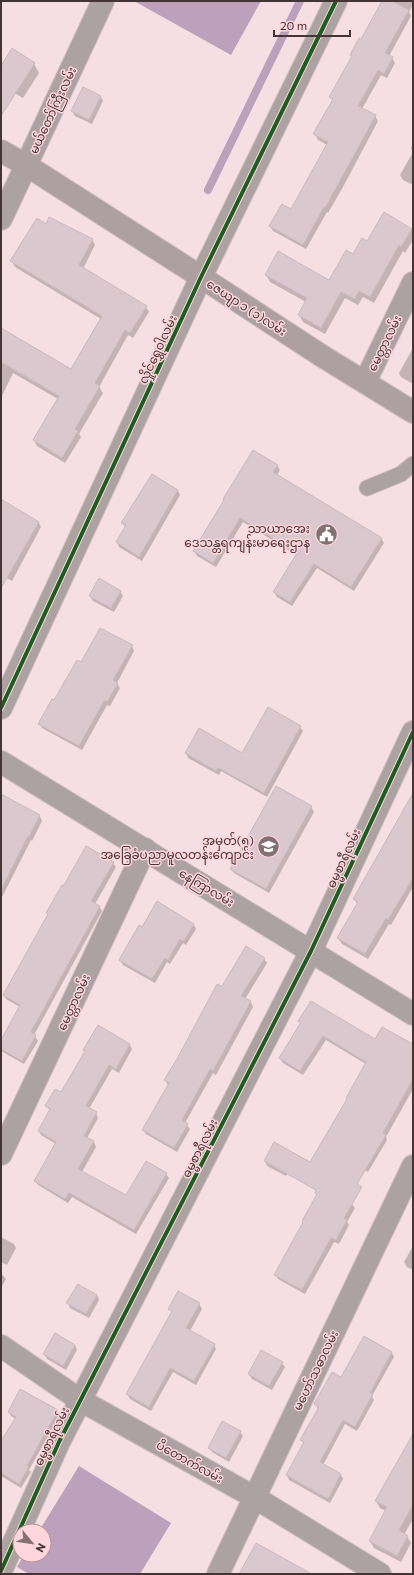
<svg xmlns="http://www.w3.org/2000/svg" width="414" height="1575" viewBox="0 0 414 1575" font-family="Commissioner,'Noto Sans Myanmar',sans-serif">
<rect width="100%" height="100%" fill="#f5dfe2"/>
<g fill="#bda0bb">
<path d="M134,1H261L231,55Z"/>
<path d="M79,1466L171,1523L140,1574H29L17,1567L24,1555H44V1531H39Z"/>
</g>
<g fill="#0003">
<path d="M383,1H413V5L409,12L411,16L389,56L392,58L395,63L387,78L381,75L362,109L375,116L378,121L343,187L328,213L327,212L306,249L273,231L270,226L291,210L327,145L318,140L315,134L333,101L331,97L352,58L351,55L361,40Z"/>
<path d="M34,64L39,73L23,98L1,85V68Z"/>
<path d="M84,88L101,97L103,101L92,124L75,116L72,111Z"/>
<path d="M413,144V152L411,148Z"/>
<path d="M413,152V185L403,180L400,175Z"/>
<path d="M46,225L92,239L95,245L83,269L146,307L149,312L133,338L128,335L99,387L103,393L79,434L81,437L65,463L37,446L34,440L58,399L13,373L1,398V329L72,370L101,319L15,267L12,261Z"/>
<path d="M412,230L413,232V240L405,253L403,251L374,303L363,297L358,305L345,298L325,334L303,322L299,315L306,302L270,282L266,275L329,281L367,242Z"/>
<path d="M413,348V384L401,377L399,373Z"/>
<path d="M277,465L280,470L277,475L381,538L384,543L354,591L317,568L292,606L277,597L274,592L296,555L243,522L216,567L197,556L194,551Z"/>
<path d="M152,475L178,491L180,495L142,561L119,547L117,542L125,527L122,523Z"/>
<path d="M1,503L39,523L41,527L12,581L1,575Z"/>
<path d="M120,591L123,596L114,612L93,601L90,596Z"/>
<path d="M132,646L134,651L117,683L120,688L110,706L107,705L82,750L42,728L40,724L82,664Z"/>
<path d="M300,727L303,731L267,797L221,771L219,775L188,758L186,753L243,754Z"/>
<path d="M413,795V887L391,925L389,924L368,959L342,944L338,938L358,905L354,899Z"/>
<path d="M5,797L40,816L42,821L32,841L31,840L1,899V805Z"/>
<path d="M311,807L314,812L269,893L234,873L231,869Z"/>
<path d="M113,863L116,867L95,904L99,906L102,911L34,1035L38,1041L24,1064L1,1051V1042L20,1007L6,999L4,995L49,915Z"/>
<path d="M194,925L196,929L186,945L183,943L170,964L167,962L155,983L123,965L120,960L142,928Z"/>
<path d="M264,959L267,963L245,999L251,1002L253,1007L216,1075L213,1073L185,1123L190,1129L177,1152L146,1134L143,1130L168,1085L165,1080L223,987Z"/>
<path d="M300,1021L375,1041L413,1046V1089L386,1137L387,1140L368,1172L324,1149L366,1064L326,1040L303,1075L283,1063L280,1058L302,1024Z"/>
<path d="M129,1044L132,1049L119,1073L112,1069L89,1109L96,1113L98,1118L87,1138L94,1142L96,1147L82,1172L127,1196L166,1174L169,1178L136,1234L72,1197L68,1203L38,1185L35,1181L56,1144L41,1135L39,1131L50,1111L47,1106L62,1094L86,1053L84,1050Z"/>
<path d="M275,1143L296,1158L286,1176L267,1166L265,1161Z"/>
<path d="M352,1204L355,1208L347,1222L349,1225L339,1244L334,1242L305,1294L278,1279L276,1275Z"/>
<path d="M1,1237L14,1244L16,1248L7,1265L1,1262Z"/>
<path d="M413,1246V1270L407,1267L404,1262Z"/>
<path d="M1,1273L6,1279L1,1288Z"/>
<path d="M179,1293L199,1304L202,1309L190,1331L214,1345L216,1349L196,1385L173,1372L151,1411L130,1399L127,1394L172,1313L170,1309Z"/>
<path d="M97,1295L99,1300L89,1318L70,1308L68,1303Z"/>
<path d="M75,1345L77,1350L66,1370L47,1359L44,1354Z"/>
<path d="M392,1353L394,1357L372,1396L374,1400L357,1431L345,1424L323,1465L341,1475L343,1479L330,1503L289,1480L287,1475L304,1444L301,1440L318,1409L315,1404L342,1379Z"/>
<path d="M282,1363L285,1367L272,1390L252,1379L249,1374Z"/>
<path d="M57,1410L60,1415L29,1470L31,1472L21,1488L1,1476V1443L16,1419L11,1416L9,1412Z"/>
<path d="M240,1432L243,1436L229,1462L212,1452L209,1448Z"/>
<path d="M413,1493V1519L404,1535L407,1536L411,1543L401,1562L374,1548L370,1541L386,1511L380,1508L376,1501Z"/>
</g>
<g fill="none" stroke-linecap="round" stroke-linejoin="round">
<path stroke="#bda0bb" stroke-width="8" d="M208,190L300,1"/>
</g>
<g fill="#dbc8ce" stroke="#cab9be">
<path d="M382,1H392L409,10L385,53L393,57L384,74L378,70L358,106L376,115L340,181L325,208L324,207L303,245L269,226L282,204L291,209L328,142L313,134L333,99L329,97L352,56L350,55L359,38L361,39Z"/>
<path d="M12,48L35,63L1,116V66Z"/>
<path d="M83,87L101,96L89,120L71,111Z"/>
<path d="M384,212L412,229L401,247L399,245L370,297L359,291L355,299L341,292L321,328L298,315L307,298L265,275L278,251L329,280L346,250L353,254L362,238L367,241Z"/>
<path d="M49,217L93,239L79,265L147,306L130,333L125,330L95,383L100,386L75,429L78,431L62,458L33,440L59,396L1,362V328L71,369L102,316L10,261L37,218L46,224Z"/>
<path d="M253,450L278,465L273,472L382,538L351,587L314,564L290,602L273,592L297,553L240,518L213,563L193,551L224,500L223,499Z"/>
<path d="M152,474L178,490L139,557L116,542L126,525L121,523Z"/>
<path d="M1,499L39,522L1,588Z"/>
<path d="M99,578L121,591L111,608L89,596Z"/>
<path d="M100,628L133,645L113,680L118,683L107,702L104,701L79,746L38,724L52,699L54,700L77,660L81,662Z"/>
<path d="M268,707L301,726L264,793L218,768L216,771L185,753L199,728L242,753Z"/>
<path d="M276,786L312,806L266,889L230,869Z"/>
<path d="M413,793V878L388,920L386,918L365,954L337,938L358,902L353,899Z"/>
<path d="M1,794L40,815L29,837L28,836L1,890Z"/>
<path d="M86,846L114,862L91,901L100,906L31,1032L36,1035L22,1061L1,1049V1040L20,1005L3,995L48,914L46,913L62,885H64Z"/>
<path d="M157,901L194,924L184,941L180,939L168,960L165,958L152,979L119,960L139,925L142,927Z"/>
<path d="M246,946L265,958L241,996L251,1001L213,1071L210,1069L182,1120L188,1124L174,1148L142,1130L169,1083L164,1080L177,1059L217,984L222,986Z"/>
<path d="M311,1001L375,1039L382,1027L413,1044V1079L383,1133L386,1135L357,1184L362,1187L344,1218L347,1220L336,1240L331,1238L302,1290L274,1275L303,1222L302,1221L317,1194L315,1193L316,1190L264,1161L274,1142L310,1162L347,1099L346,1098L366,1062L323,1036L300,1071L279,1058L301,1022L298,1021Z"/>
<path d="M98,1025L130,1044L116,1069L109,1065L86,1106L97,1112L84,1136L94,1141L78,1169L126,1195L146,1161L167,1173L134,1230L69,1193L65,1199L34,1181L56,1142L38,1131L50,1109L45,1106L55,1089L61,1092L85,1051L83,1050Z"/>
<path d="M78,1284L97,1295L86,1314L66,1303Z"/>
<path d="M178,1291L200,1303L186,1328L215,1344L194,1381L170,1368L149,1407L126,1394L172,1311L168,1309Z"/>
<path d="M55,1333L75,1345L63,1366L43,1354Z"/>
<path d="M364,1336L392,1352L370,1393L373,1394L355,1427L343,1420L320,1462L341,1474L328,1499L286,1475L304,1442L300,1440L319,1407L314,1404L332,1372L341,1377Z"/>
<path d="M261,1350L283,1362L269,1386L248,1374Z"/>
<path d="M20,1389L58,1410L27,1466L29,1467L19,1484L1,1473V1441L16,1417L8,1412Z"/>
<path d="M222,1421L241,1431L226,1458L208,1448Z"/>
<path d="M413,1434V1505L399,1530L408,1536L397,1556L369,1541L387,1507L375,1501Z"/>
<path d="M256,1543L312,1574H239Z"/>
</g>
<g fill="none" stroke-linecap="round" stroke-linejoin="round">
<defs>
<path id="lane" d="M367,488L401,474L413,464"/>
<g id="street">
<path d="M1,219L103,1"/>
<path d="M365,382L413,283"/>
<path d="M1,708L201,277L336,1"/>
<path d="M1,762L413,1014"/>
<path d="M1,1154L145,849"/>
<path d="M1,1346L80,1400L254,1497L380,1574"/>
<path d="M1,1571L59,1442L311,951L413,732"/>
<path d="M218,1574L413,1166"/>
</g>
<path id="secondary" d="M1,151L26,165L201,277L322,356L413,412"/>
</defs>
<use href="#lane" stroke="#d0bec1" stroke-width="17"/>
<use href="#street" stroke="#d0bec1" stroke-width="24"/>
<use href="#secondary" stroke="#d0bec1" stroke-width="24"/>
<use href="#lane" stroke="#aca2a1" stroke-width="15"/>
<use href="#street" stroke="#aca2a1" stroke-width="22"/>
<use href="#secondary" stroke="#aea0a1" stroke-width="22"/>
<defs>
<g id="cycleway">
<path d="M1,708L201,277L336,1"/>
<path d="M1,1571L59,1442L311,951L413,732"/>
</g>
</defs>
<use href="#cycleway" stroke="#fed6db" stroke-width="6"/>
<use href="#cycleway" stroke="#1b5e20" stroke-width="4"/>
</g>
<defs>
<symbol id="civic-disc" viewBox="-11 -11 22 22"><circle r="9.5" fill="#827072" stroke="#fed6db"/><path d="M-.6-6.5H3V-4.5H.6V-3L4-1V1h2V6H-6V1h2V-1L-.6-3ZM-1.2 2.5V6h2.4V2.5Z" fill="#fff"/></symbol>
<symbol id="school-disc" viewBox="-11 -11 22 22"><circle r="9.5" fill="#827072" stroke="#fed6db"/><path d="M0-5L7-2L0 1L-7-2ZM-4 1L0 2.5L4 1V4Q0 6-4 4Z" fill="#fff"/></symbol>
</defs>
<g fill-rule="evenodd">
<use href="#civic-disc" x="314" y="522" width="25" height="25"/>
<use href="#school-disc" x="256" y="834" width="25" height="25"/>
</g>
<g text-anchor="middle" dominant-baseline="central" stroke-width="3" stroke-linejoin="round" paint-order="stroke">
<g font-size="12" fill="#443436" stroke="#fed6db">
<text transform="translate(52 110) rotate(-65)">မယ်တော်ကြီးလမ်း</text>
<text transform="translate(247 307) rotate(33)">ဇေယျာ ၁ (၁)လမ်း</text>
<text transform="translate(384 343) rotate(-64)">မေတ္တာလမ်း</text>
<text transform="translate(157 349) rotate(-65)">လှိုင်ရွှေဝါလမ်း</text>
<text transform="translate(343 858) rotate(-65)">ဓမ္မစာရီလမ်း</text>
<text transform="translate(207 887) rotate(31)">နေကြာလမ်း</text>
<text transform="translate(73 1002) rotate(-65)">မေတ္တာလမ်း</text>
<text transform="translate(199 1148) rotate(-63)">ဓမ္မစာရီလမ်း</text>
<text transform="translate(315 1370) rotate(-64)">မဟော်သဓာလမ်း</text>
<text transform="translate(51 1436) rotate(-64)">ဓမ္မစာရီလမ်း</text>
<text transform="translate(190 1461) rotate(29)">ပိတောက်လမ်း</text>
</g>
<g font-size="12" fill="#443436" stroke="#fed6db" text-anchor="end">
<text x="310" y="528">သာယာအေး<tspan x="310" dy="14">ဒေသန္တရကျန်းမာရေးဌာန</tspan></text>
<text x="254" y="840">အမှတ်(၅)<tspan x="254" dy="14">အခြေခံပညာမူလတန်းကျောင်း</tspan></text>
</g>
</g>
<rect width="414" height="1575" fill="none" stroke="#443436" stroke-width="4"/>
<g transform="translate(32 1543) rotate(119)"><circle r="19" fill="#fed6db" stroke="#b49599"/>
<path d="M0-3L7 15L0 10L-7 15Z" fill="#827072"/>
<text y="-6" font-size="11" font-weight="bold" text-anchor="middle" fill="#443436">N</text>
</g>
<path d="M274 30v6h76v-6" fill="none" stroke="#443436" stroke-width="2"/>
<text x="280" y="30" font-size="12" fill="#443436" stroke="#fed6db" stroke-width="3" paint-order="stroke">20 m</text>
</svg>
